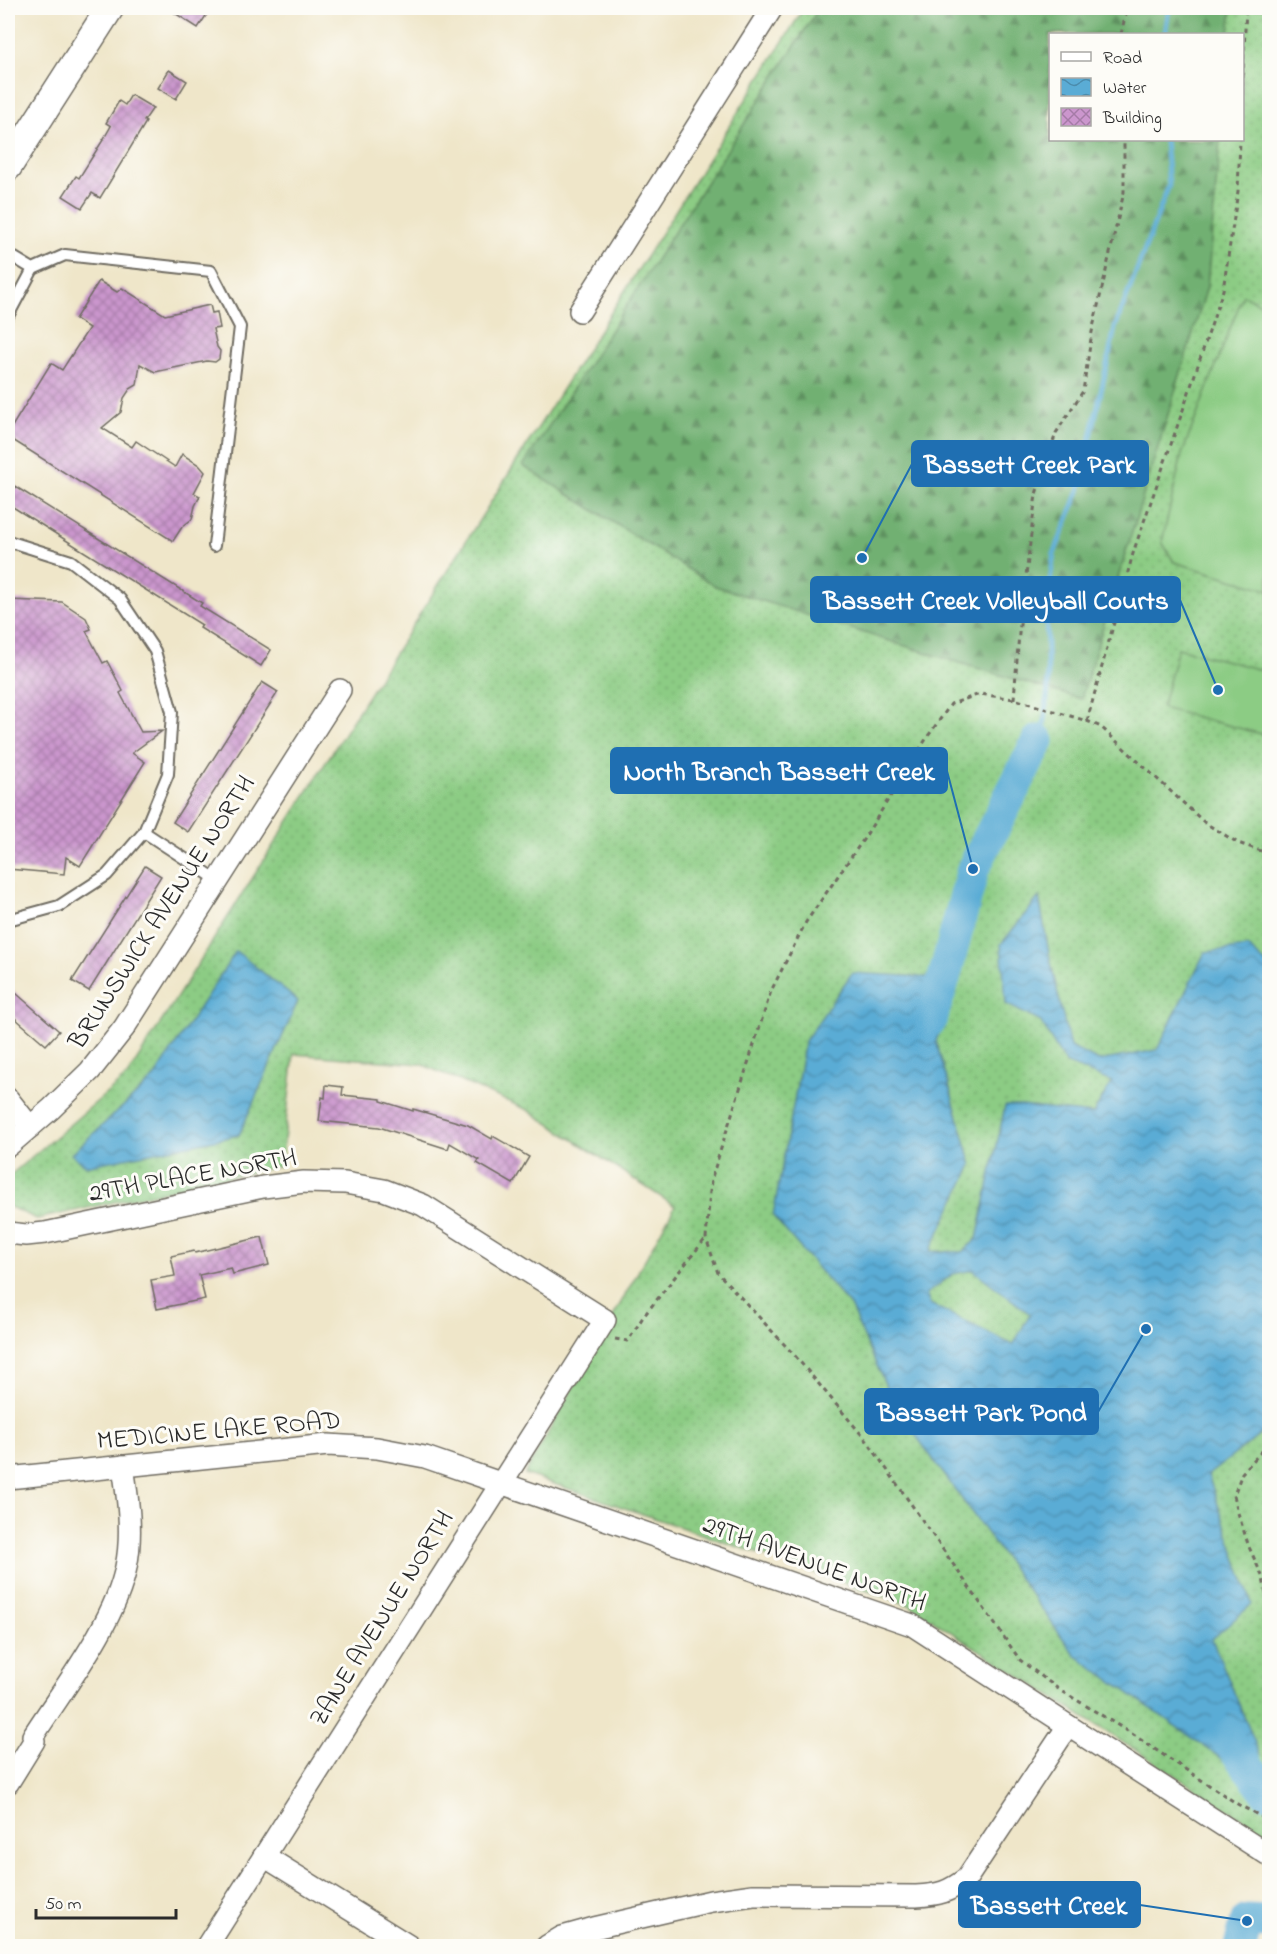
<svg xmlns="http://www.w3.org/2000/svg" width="1277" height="1954" viewBox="0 0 1277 1954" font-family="'Indie Flower',sans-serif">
<defs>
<pattern id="grass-dots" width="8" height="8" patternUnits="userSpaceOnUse" patternTransform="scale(1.5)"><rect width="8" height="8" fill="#8ccc84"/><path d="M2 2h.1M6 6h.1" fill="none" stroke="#79af72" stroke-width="1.8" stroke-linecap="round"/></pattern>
<pattern id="forest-firs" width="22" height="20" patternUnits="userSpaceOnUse" patternTransform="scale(1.5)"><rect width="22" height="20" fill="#71b072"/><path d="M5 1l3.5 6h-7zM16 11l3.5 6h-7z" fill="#5d8f5e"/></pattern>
<pattern id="water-waves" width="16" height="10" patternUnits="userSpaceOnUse" patternTransform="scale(1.5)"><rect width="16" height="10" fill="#5aacd5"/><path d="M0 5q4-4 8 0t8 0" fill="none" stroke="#4b8cad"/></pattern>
<pattern id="building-cross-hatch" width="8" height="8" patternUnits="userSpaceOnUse" patternTransform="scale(1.5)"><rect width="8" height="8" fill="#cb96cd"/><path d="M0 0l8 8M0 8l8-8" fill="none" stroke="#a57ba7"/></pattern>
</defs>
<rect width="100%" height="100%" fill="#fdfcf7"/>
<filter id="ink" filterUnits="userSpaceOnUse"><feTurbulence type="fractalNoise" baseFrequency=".0167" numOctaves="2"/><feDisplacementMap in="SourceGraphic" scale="12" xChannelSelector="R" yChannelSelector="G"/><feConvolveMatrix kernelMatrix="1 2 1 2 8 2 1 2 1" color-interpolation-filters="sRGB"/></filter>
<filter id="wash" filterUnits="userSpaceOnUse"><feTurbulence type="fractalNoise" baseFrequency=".008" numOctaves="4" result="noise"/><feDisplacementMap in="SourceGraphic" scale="24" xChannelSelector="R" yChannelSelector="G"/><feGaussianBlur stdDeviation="1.35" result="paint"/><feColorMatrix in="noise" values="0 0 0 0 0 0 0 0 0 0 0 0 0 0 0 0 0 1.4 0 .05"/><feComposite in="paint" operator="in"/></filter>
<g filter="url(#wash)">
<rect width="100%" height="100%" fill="#efe6c9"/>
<path fill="url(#grass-dots)" stroke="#5c7c58" stroke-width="1.5" fill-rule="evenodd" d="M804,8H1269V1836L909,1605L525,1474L675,1206L528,1110L421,1064L294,1054L281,1166L37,1219L8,1206V1177L127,1076ZM1050,34H1242V140H1050Z"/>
<path fill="url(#forest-firs)" stroke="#4e6e4e" stroke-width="1.5" d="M819,8H1232L1229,34H1050V140H1220L1207,287L1081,699L953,661L715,586L523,466Z"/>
<g fill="#8ccc84" stroke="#5c7c58" stroke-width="1.5">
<path d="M1243,295L1269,308V590L1174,562L1162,542L1182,454Z"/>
<path d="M1178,648L1269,672V736L1162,708Z"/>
</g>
<g fill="url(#water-waves)" stroke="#426c80" stroke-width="1.5" fill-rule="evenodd">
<path d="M1039,897L1050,959L1070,1047L1099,1061L1157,1050L1205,952L1248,947L1269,966V1428L1208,1475L1252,1604L1212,1639L1260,1755L1242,1773L1075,1655L896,1408L850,1306L773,1216L805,1041L852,973L959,979L936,1041L972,1165L930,1251L962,1252L977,1239L1005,1106H1022L1093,1114L1112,1082L1065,1063L1041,1022L1006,1004L1001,944ZM973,1270L1030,1314L1013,1345L930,1304L926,1294L953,1274Z"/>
<path d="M236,951L298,1001L239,1135L86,1166L71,1154L154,1078Z"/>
</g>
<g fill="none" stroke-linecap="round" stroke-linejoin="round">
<g stroke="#5aacd5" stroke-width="5">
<path d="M1165,34L1169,8"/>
<path d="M1038,741L1045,720L1048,687L1046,608L1054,554L1079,491L1115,328L1169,185L1165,140"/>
</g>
<g stroke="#5aacd5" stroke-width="33">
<path d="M930,1021L944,978L973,869L1038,741"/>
<path d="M1221,1731L1267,1792"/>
<path d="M1240,1946L1247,1921L1270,1922"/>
</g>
</g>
<g id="blocks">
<g fill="url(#building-cross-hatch)">
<path d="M167,8H211L198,28Z"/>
<path d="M169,70L187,81L176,99L158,88Z"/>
<path d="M131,95L153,108L144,121L146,122L100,198L92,193L82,208L63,196L76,176L79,178L103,140L111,126L106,123L119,101L125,105Z"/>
<path d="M99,281L117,292L122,288L165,315L210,305L212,313L217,312L220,328L213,329L217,347L220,351L219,359L215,362L207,361L155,372L140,364L137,385L130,389L124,398L121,412L102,428L132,447L136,441L175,467L182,454L199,465L205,472L194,493L200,496L195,506L192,519L182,527L173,541L8,437V433L51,363L62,370L89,328L75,319Z"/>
<path d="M8,482L202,603L200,606L271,650L261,666L200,628L202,625L8,504Z"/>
<path d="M8,600L62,602L86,618L91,629L86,631L103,663L107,661L123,691L120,693L141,732L162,731L132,753L145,762L80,866L66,857L64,874L8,869Z"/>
<path d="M262,682L278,692L188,832L173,822Z"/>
<path d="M145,866L161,876L89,991L72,981Z"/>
<path d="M8,986L59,1031L46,1045L8,1012Z"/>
<path d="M326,1085L343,1087L342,1095L381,1099V1101L413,1111V1109L468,1125L492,1139L493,1136L529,1157L513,1184L477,1163L479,1160L450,1143L448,1149L379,1127L319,1121L322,1097L325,1098Z"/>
<path d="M262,1237L269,1265L233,1274L231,1268L199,1275L205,1299L157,1309L151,1280L175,1276L171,1256L194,1251L195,1253Z"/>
</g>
</g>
</g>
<g filter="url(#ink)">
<use href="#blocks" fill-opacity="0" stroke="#706c62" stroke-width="1.5"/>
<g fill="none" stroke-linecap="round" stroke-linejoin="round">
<defs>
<g id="service">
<path d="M8,254L33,269L65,255L211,271L240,327L214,546"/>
<path d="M8,316L33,269"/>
<path d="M8,541L71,561L120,599L155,651L172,712L168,774L144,832L107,875L59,906L8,920"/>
<path d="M144,832L219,881"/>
</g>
<g id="minor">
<path d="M580,311L772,8"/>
<path d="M8,1099L30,1127"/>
<path d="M8,1146L51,1109L90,1071L124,1028L340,690"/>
<path d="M8,1233L26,1235L45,1233L263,1187L304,1182L345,1183L384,1190L423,1205L605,1320L207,1946"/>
<path d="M8,1478L328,1445L377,1448L425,1457L912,1625L1270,1856"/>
<path d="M8,1783L34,1741L33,1736C63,1689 116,1621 126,1567C133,1534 128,1499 123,1466"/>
<path d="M264,1856L409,1946"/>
<path d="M547,1946L562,1937L594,1928L711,1901L753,1895L916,1896C939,1895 949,1892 967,1878L1068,1726"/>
</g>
<path id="tertiary" d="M8,167L110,8"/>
</defs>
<use href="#service" stroke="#706c62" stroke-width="14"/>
<use href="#minor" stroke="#706c62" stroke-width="24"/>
<use href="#tertiary" stroke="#706c62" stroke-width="30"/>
<g stroke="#706c62" stroke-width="3" stroke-dasharray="4.5 4.5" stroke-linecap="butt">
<path d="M1121,34L1127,8"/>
<path d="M1242,95L1246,8"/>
<path d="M1014,699L1019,633L1036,494L1056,433L1083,391L1092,332L1124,192V140"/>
<path d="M1087,721L1134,550L1183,410L1223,290L1238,191L1240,140"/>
<path d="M1270,854L1238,843L1205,823L1101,727L1087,721L1014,699L980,694L951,704L928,736L863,840L806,922L771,991L711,1180L706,1238L718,1273L796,1357L867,1441L1020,1660L1057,1688L1129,1732L1239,1805L1266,1819L1270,1818"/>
<path d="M615,1339L628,1341L643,1317L706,1238"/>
<path d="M1270,1446L1261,1452L1242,1473L1234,1495L1238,1513L1249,1547L1263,1578L1270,1615"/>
</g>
<use href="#service" stroke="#fff" stroke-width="10"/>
<use href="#minor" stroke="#fff" stroke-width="21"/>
<use href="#tertiary" stroke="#fff" stroke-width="27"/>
</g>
</g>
<g text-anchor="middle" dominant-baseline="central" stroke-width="6" stroke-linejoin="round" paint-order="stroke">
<g font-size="26" fill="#2b2b2b" stroke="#fdfcf7">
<text transform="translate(163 913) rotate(-57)">BRUNSWICK AVENUE NORTH</text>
<text transform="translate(193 1177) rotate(-10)">29TH PLACE NORTH</text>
<text transform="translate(219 1432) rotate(-5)">MEDICINE LAKE ROAD</text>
<text transform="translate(814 1565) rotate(20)">29TH AVENUE NORTH</text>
<text transform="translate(383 1619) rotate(-58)">ZANE AVENUE NORTH</text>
</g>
</g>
<path fill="none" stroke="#1f6fb2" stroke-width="2" d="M862 558L912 464M1218 690L1180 600M973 869L947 771M1146 1329L1098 1412M1247 1921L1140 1905"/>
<g fill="#1f6fb2" stroke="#fdfcf7" stroke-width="2">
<circle cx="862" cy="558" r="6"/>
<circle cx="1218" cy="690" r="6"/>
<circle cx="973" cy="869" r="6"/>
<circle cx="1146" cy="1329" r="6"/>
<circle cx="1247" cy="1921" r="6"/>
</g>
<g fill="#1f6fb2" stroke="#1f6fb2" stroke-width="2">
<rect x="912" y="441" width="236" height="45" rx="6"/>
<rect x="811" y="577" width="369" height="45" rx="6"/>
<rect x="611" y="748" width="336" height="45" rx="6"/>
<rect x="865" y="1389" width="233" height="45" rx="6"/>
<rect x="959" y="1882" width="181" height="45" rx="6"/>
</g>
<g font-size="27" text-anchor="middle" font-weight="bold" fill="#fff">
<text x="1030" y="473">Bassett Creek Park</text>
<text x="996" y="609">Bassett Creek Volleyball Courts</text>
<text x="779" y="780">North Branch Bassett Creek</text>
<text x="982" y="1421">Bassett Park Pond</text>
<text x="1049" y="1914">Bassett Creek</text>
</g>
<rect width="1277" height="1954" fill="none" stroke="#fdfcf7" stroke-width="30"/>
<rect x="1049" y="33" width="195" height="108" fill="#fdfcf7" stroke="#a9a8a5" stroke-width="1.5"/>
<rect x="1061" y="52" width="30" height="9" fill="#ffffff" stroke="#a9a8a5" stroke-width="1.5"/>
<text x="1103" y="63" font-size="18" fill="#2b2b2b">Road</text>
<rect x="1061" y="78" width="30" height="18" fill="url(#water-waves)" stroke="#a9a8a5" stroke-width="1.5"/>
<text x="1103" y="93" font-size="18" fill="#2b2b2b">Water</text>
<rect x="1061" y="108" width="30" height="18" fill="url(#building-cross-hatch)" stroke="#a9a8a5" stroke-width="1.5"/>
<text x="1103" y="123" font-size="18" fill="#2b2b2b">Building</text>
<path d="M36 1909v9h140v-9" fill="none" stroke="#2b2b2b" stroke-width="3"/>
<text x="45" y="1909" font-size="18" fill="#2b2b2b" stroke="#fdfcf7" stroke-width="4.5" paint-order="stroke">50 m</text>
</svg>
